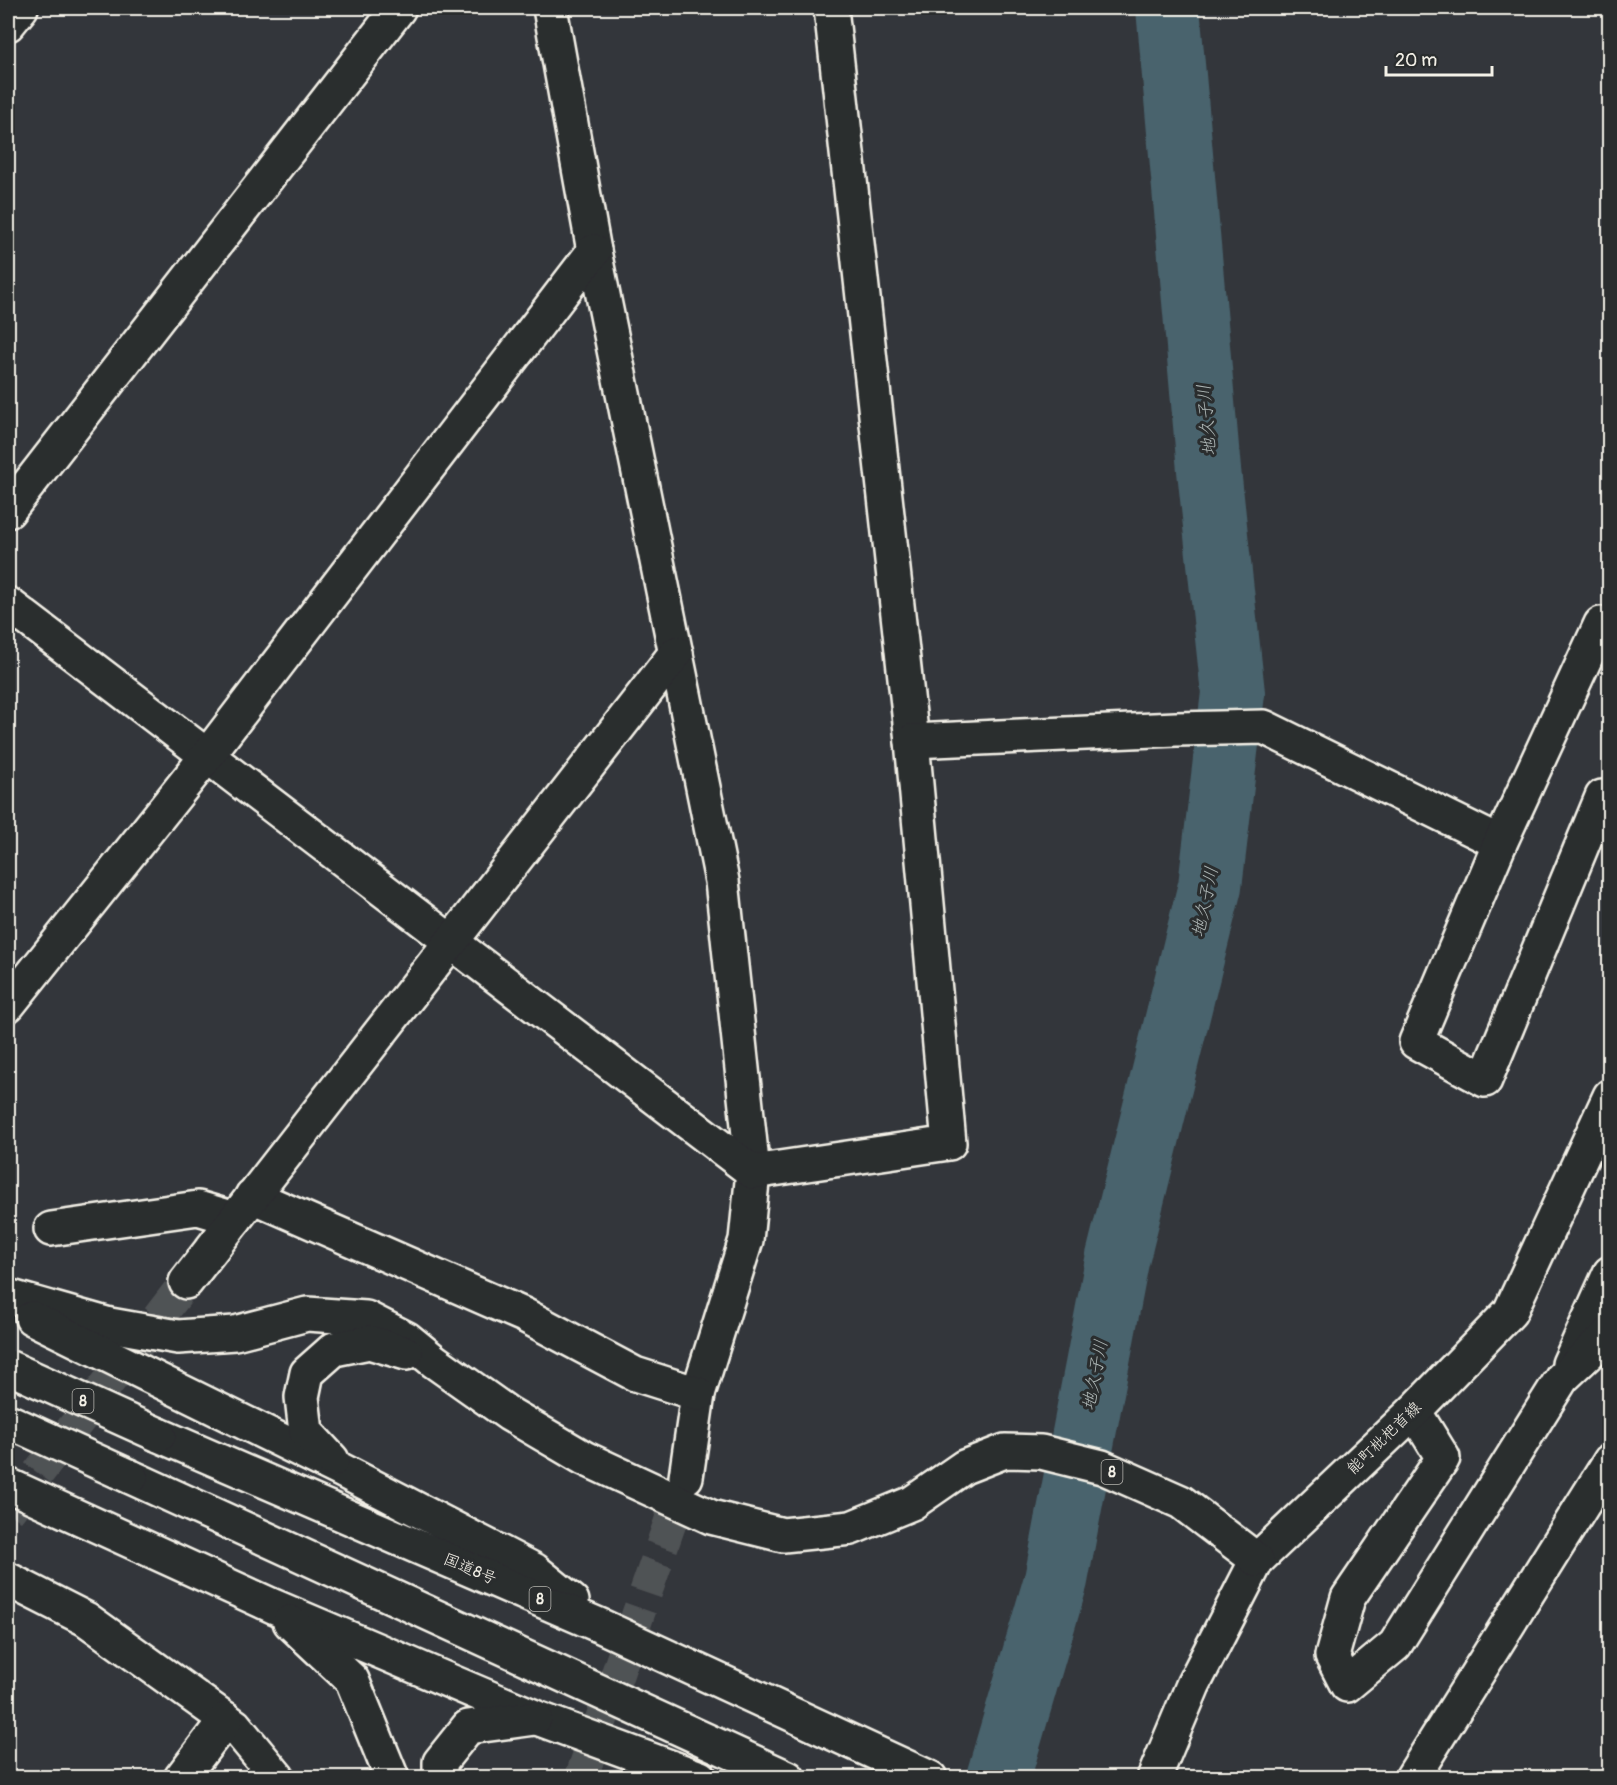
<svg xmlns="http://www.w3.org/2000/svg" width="1617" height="1785" viewBox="0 0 1617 1785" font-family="Pangolin,'Klee One',sans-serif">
<rect width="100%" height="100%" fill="#33363b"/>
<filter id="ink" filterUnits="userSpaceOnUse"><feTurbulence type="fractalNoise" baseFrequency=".0167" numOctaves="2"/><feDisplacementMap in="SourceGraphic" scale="12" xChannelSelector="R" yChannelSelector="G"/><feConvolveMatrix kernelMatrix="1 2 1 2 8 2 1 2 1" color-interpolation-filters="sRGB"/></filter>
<g filter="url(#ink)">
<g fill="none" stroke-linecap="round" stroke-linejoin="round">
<path stroke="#48636d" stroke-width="64" d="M998,1778L1056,1580L1117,1261L1210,886L1233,693L1209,470L1168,8"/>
<g stroke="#505255" stroke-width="33" stroke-dasharray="33 16" stroke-linecap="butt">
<path d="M8,1512L186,1282"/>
<path d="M581,1778L686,1477"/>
</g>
<defs>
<g id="minor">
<path d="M550,8L594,251L722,881L753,1172L746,1240L698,1394L686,1477"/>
<path d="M831,8L912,741"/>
<path d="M8,24L21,8"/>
<path d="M8,511L399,8"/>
<path d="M8,604L753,1172L949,1143L912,741L1176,729L1264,727L1500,843"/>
<path d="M1601,624L1500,843L1416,1042L1485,1080L1602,797L1610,799"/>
<path d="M8,1005L207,756L594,251"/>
<path d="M252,1196L524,1315L635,1374L698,1394"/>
<path d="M51,1229L198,1208L235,1219"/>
<path d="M186,1282L676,653"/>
<path d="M1569,1364L1610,1273"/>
<path d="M1414,1411L1443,1458L1348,1598L1332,1656L1347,1685L1395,1645L1562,1378L1610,1333"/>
<path d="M8,1583L9,1580L86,1619L235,1726L278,1778"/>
<path d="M181,1778L226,1719"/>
<path d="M1412,1778L1610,1461"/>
</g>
<path id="major" d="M1154,1778L1193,1685L1257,1560L1414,1411L1510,1312L1610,1096"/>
<g id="highway">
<path d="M8,1296L110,1325L178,1337L235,1333L307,1314L366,1318L407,1339L434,1361L509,1414L584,1458L711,1517L783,1535L851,1528L912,1503L964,1467L1005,1451L1041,1452L1102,1467L1181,1502L1257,1560"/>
<path d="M32,1318L341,1470L534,1570L572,1601"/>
<path d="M159,1435L601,1626L930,1778"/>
<path d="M332,1460L306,1432L302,1397L307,1373L334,1349L369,1342L406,1353"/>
<path d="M131,1477L788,1778"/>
<path d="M8,1485L273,1606L537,1718L700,1778"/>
<path d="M290,1622L352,1680L392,1778"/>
<path d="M440,1778V1762L468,1727L535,1718"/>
</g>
</defs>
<use href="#minor" stroke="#f4f1e8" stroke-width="38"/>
<use href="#major" stroke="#f4f1e8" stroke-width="38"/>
<use href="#highway" stroke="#f4f1e8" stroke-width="38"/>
<use href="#minor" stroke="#2a2d2e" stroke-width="33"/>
<use href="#major" stroke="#2a2d2e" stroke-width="33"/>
<use href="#highway" stroke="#2a2d2e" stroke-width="33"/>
<defs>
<g id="highway-bridge">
<path d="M8,1367L159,1435"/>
<path d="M8,1421L131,1477"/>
</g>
</defs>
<use href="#highway-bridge" stroke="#f4f1e8" stroke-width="38" stroke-linecap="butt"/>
<use href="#highway-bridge" stroke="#2a2d2e" stroke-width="33"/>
</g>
</g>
<g text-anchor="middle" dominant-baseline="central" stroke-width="6" stroke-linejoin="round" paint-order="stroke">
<g fill="#2a2d2e" stroke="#b7b6b0" stroke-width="1.5">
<rect x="72.5" y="1389" width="21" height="24" rx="4.5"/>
<rect x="1101.5" y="1460" width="21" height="24" rx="4.5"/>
<rect x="529.5" y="1587" width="21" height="24" rx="4.5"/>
</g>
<g font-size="15" font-weight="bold" fill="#f4f1e8">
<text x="83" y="1401">8</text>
<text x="1112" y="1472">8</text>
<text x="540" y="1599">8</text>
</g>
<g font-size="16" fill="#f4f1e8" stroke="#2a2d2e">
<text transform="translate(1384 1438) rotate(-44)">能町枇杷首線</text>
<text transform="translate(470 1569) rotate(23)">国道8号</text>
</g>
<g font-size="18" font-style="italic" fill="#afb8b7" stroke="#2a2d2e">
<text transform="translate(1207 420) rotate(-95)">地久子川</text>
<text transform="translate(1205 902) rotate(-78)">地久子川</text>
<text transform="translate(1095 1375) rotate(-79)">地久子川</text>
</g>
</g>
<rect width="1617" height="1785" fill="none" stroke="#2a2d2e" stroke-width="30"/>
<rect x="15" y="15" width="1587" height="1755" fill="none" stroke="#f4f1e8" stroke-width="2" filter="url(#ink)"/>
<path d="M1386 66v9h106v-9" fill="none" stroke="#f4f1e8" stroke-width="3"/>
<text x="1395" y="66" font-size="18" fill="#f4f1e8" stroke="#2a2d2e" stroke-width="4.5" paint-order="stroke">20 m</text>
</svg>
